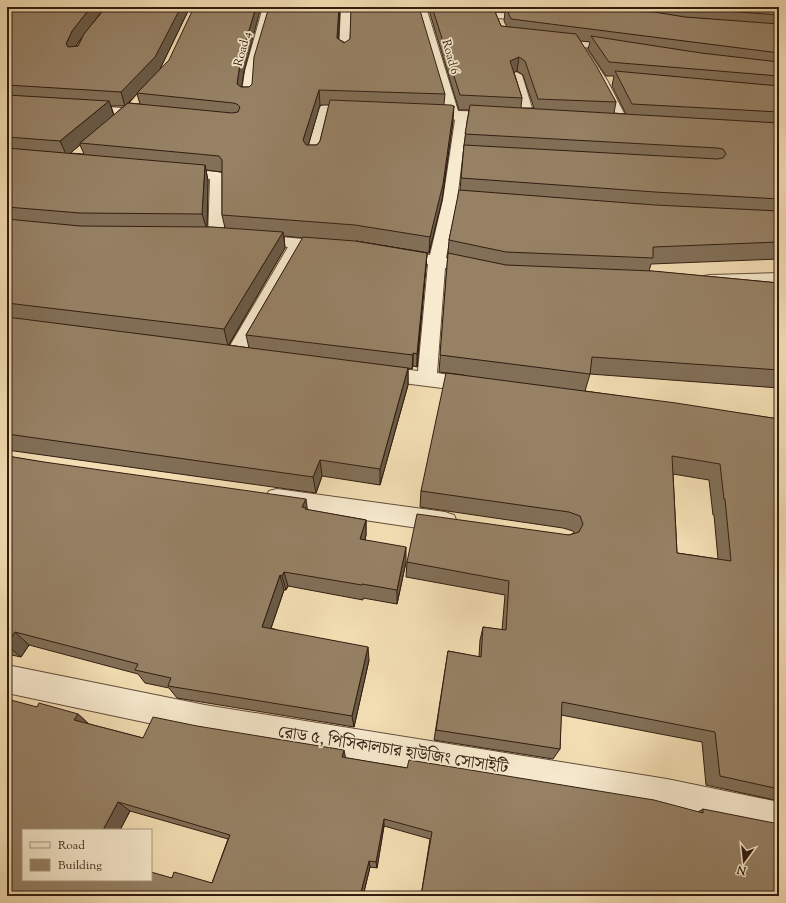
<svg xmlns="http://www.w3.org/2000/svg" width="786" height="903" viewBox="0 0 786 903" font-family="'Sorts Mill Goudy','Noto Serif Bengali',serif">
<rect width="100%" height="100%" fill="#f3deb3"/>
<filter id="stains"><feTurbulence type="fractalNoise" baseFrequency=".005" numOctaves="4"/><feColorMatrix values="0 0 0 0 .2 0 0 0 0 .09 0 0 0 0 .02 0 0 0 .5 -.17"/></filter>
<radialGradient id="worn" r=".72"><stop offset=".6" stop-color="#630" stop-opacity="0"/><stop offset="1" stop-color="#630" stop-opacity=".3"/></radialGradient>
<g fill="none" stroke-linecap="round" stroke-linejoin="round">
<defs>
<g id="street">
<path d="M263,7H273L255,71L253,98L251,100H243L241,98L245,71Z"/>
<path d="M341,7H351L349,52L344,55L339,52Z"/>
<path d="M416,7H426L458,111L498,112L502,113L504,116L502,119L498,120L467,118L457,200L446,258L457,260L459,264L457,268L451,269L445,268L437,373L481,380L484,385L481,390L474,392L379,380L372,378L369,373L372,368L379,366L418,371L428,264L391,257L389,254L391,251L397,249L430,255L443,200L455,120L450,117L433,116L431,113L433,110H446Z"/>
<path d="M496,13L535,14L540,17L535,20L493,18L491,16Z"/>
<path d="M577,40L619,47L624,50L619,53L585,47L607,80L629,123L627,126L623,127L600,125L598,122L600,119H615L595,80L572,43Z"/>
<path d="M516,72L522,75L535,118L533,121H525L523,118L510,75Z"/>
<path d="M83,105L148,110L152,111L154,114L152,117L148,118L79,112L77,109L79,106Z"/>
<path d="M325,105L357,106L361,107L363,110L361,113L357,114L330,113L320,156L318,159H308L306,156L319,109L321,106Z"/>
<path d="M177,168L217,172L222,173L224,176V237L222,240L216,242L210,240L208,237L210,179L172,175L170,172L172,169Z"/>
<path d="M256,235L329,241L335,243L337,246L335,249L329,251L304,249L244,356L241,361L234,362L227,361L224,356L288,247L250,243L248,240L250,237Z"/>
<path d="M779,273V283L710,285L704,284L701,280L704,276L710,275Z"/>
<path d="M277,489L445,512L454,515L457,522L454,529L445,532L277,507L269,505L265,498L269,491Z"/>
<path d="M7,665L205,705L667,779L779,802V834L667,811L205,735L7,693Z"/>
</g>
</defs>
<use href="#street" stroke="#624d3a" stroke-width="2"/>
<use href="#street" fill="#f7eace" fill-rule="evenodd"/>
</g>
<g fill="#816f57" stroke="#311d11" fill-rule="evenodd">
<path d="M7,7H105L93,23L106,7H190L160,69L244,71L241,87H249L340,7L338,39L445,94L444,104L453,121L442,200L429,253L356,241L427,253L426,266L417,367L413,366L412,369L408,368V385L380,485L322,476L316,493L7,450ZM83,36L78,46H76L77,44ZM137,94L140,104L129,103ZM320,105H329L320,141L317,145H308ZM111,106H124L114,115ZM80,145L84,154L70,153ZM206,170L222,172V215L225,228L207,227L208,181ZM284,236L303,238L246,335L249,348L229,345L285,248Z"/>
<path d="M428,7H493L501,26L507,27L504,21L505,12H501L499,7H779V259L651,264L649,271L779,283V388L590,374L585,391L779,419V801L706,785L702,742L561,715L560,749L553,759L434,740L448,651L479,657L480,640L483,627L502,630L505,595L406,577L407,562L569,535L574,533L573,531L563,528L420,507L421,491L464,375L439,372L449,240L460,190L464,145L469,110H459ZM580,41L590,42L588,49L606,76H614L612,86L626,114L614,113L616,102ZM517,71L523,75L534,108H521L522,98L514,72ZM673,474L709,480L713,515H714L718,559L677,553Z"/>
<path d="M7,456L308,510L366,520V535L365,540L406,562L397,604L363,598V600L288,586L286,590H284L271,628L369,660L354,727L177,698L169,688L145,683L138,674L29,645L21,657L7,654Z"/>
<path d="M37,707L78,714L89,724L143,738L346,758L407,768L698,812L703,809L779,896H421L430,839L384,826L377,868L370,867L363,896H7ZM130,811L228,839L212,883L172,878L23,880V830H120Z"/>
</g>
<g fill="#695a47" stroke="#311d11">
<path d="M91,7H105L77,44L71,58L66,44L72,31Z"/>
<path d="M181,7H190L159,71L137,93V94L125,106L121,92Z"/>
<path d="M256,7H261L244,71L240,99L237,84L241,57Z"/>
<path d="M339,7H340L338,52L337,38Z"/>
<path d="M519,57L517,71L509,75L510,61Z"/>
<path d="M319,90L320,105L305,156L303,140Z"/>
<path d="M109,101L114,116L80,143V145L67,156L60,141Z"/>
<path d="M454,106L453,121L442,200L429,253L430,237Z"/>
<path d="M205,165L208,181L207,230L202,214Z"/>
<path d="M283,232L285,248L228,346L224,329Z"/>
<path d="M427,253L426,266L417,367V354Z"/>
<path d="M413,353V366L412,369L413,355Z"/>
<path d="M408,368V385L380,485V469Z"/>
<path d="M320,460L322,476L316,493L313,477Z"/>
<path d="M306,499L308,514L302,507Z"/>
<path d="M366,520V535L361,554L360,539Z"/>
<path d="M406,547V562L397,604V590Z"/>
<path d="M284,572L288,586L286,590L282,576Z"/>
<path d="M280,575L284,590L267,640L262,627Z"/>
<path d="M15,632L29,645L21,657L7,645V644Z"/>
<path d="M368,647L369,660L354,727L352,716Z"/>
<path d="M78,714L90,725L74,720Z"/>
<path d="M344,750L346,760L342,757Z"/>
<path d="M118,802L130,811L120,830H103Z"/>
<path d="M384,819V826L377,868L376,862Z"/>
<path d="M369,861L370,867L363,896H360Z"/>
</g>
<g fill="#968165" stroke="#311d11" fill-rule="evenodd">
<path d="M7,7H91L72,31L66,44L68,47L78,46L84,34L106,7H181L155,57L121,92L7,85Z"/>
<path d="M194,7H256L241,57L237,84L241,87H249L252,84L254,57L269,7H339L337,38L344,43L350,39L351,7H419L445,94L319,90L303,140L306,145H317L320,141L330,100L451,105L454,106L443,184L430,237L355,225L222,215V160L219,156L80,143L128,103L232,113L238,112L240,107L237,104L233,103L137,93L169,60Z"/>
<path d="M432,7H493L501,26L576,34L597,67L616,102L538,99L525,61L519,57L510,61L522,98L460,95Z"/>
<path d="M680,7H779V15L685,8Z"/>
<path d="M506,8L654,12L685,17L779,24V53L511,19Z"/>
<path d="M591,36L701,53L779,62V76L609,62Z"/>
<path d="M615,71L779,86V112L632,104Z"/>
<path d="M7,95L109,101L60,141L7,137Z"/>
<path d="M470,105L779,123V199L655,192L461,178L464,145L717,159L723,158L726,154L723,149L717,148L465,134Z"/>
<path d="M7,148L205,165L202,214L80,213L7,207Z"/>
<path d="M459,190L655,205L779,211V242L653,247V258L506,252L449,240Z"/>
<path d="M7,219L80,226L212,227L283,232L224,329L7,303Z"/>
<path d="M303,237L355,241L427,253L417,354L413,353V355L246,335Z"/>
<path d="M448,253L506,265L653,271L779,283V370L592,357L590,374L440,355Z"/>
<path d="M7,317L408,368L380,469L320,460L313,477L7,434Z"/>
<path d="M446,373L676,403L779,419V789L720,776L715,732L562,702L560,749L436,730L448,651L481,657L483,627L506,630L509,581L407,562L417,514L569,535L579,532L583,524L580,516L569,512L421,491ZM672,456L720,464L724,499H725L731,561L677,553Z"/>
<path d="M7,456L44,462L306,499L302,507L306,508L305,509L366,520L360,539L406,547L397,590L362,584V585L284,572L282,576L280,575L262,627L368,647L352,716L168,686L171,678L135,670L138,664L15,632L7,644Z"/>
<path d="M7,699L37,707L39,703L78,714L74,720L143,738L153,717L197,726L344,750L342,757L407,768L409,760L654,800L703,813V809L779,824V896H705L686,891V896H421L432,832L384,819L376,862L369,861L360,896H7ZM118,802L230,835L212,883L174,872L172,878L151,872V880H23V830H103Z"/>
</g>
<g text-anchor="middle" dominant-baseline="central" stroke-width="3.5" stroke-linejoin="round" paint-order="stroke">
<g font-size="12" fill="#311d11" stroke="#f7eace">
<text transform="translate(243 49) rotate(-75)">Road 4</text>
<text transform="translate(450 57) rotate(74)">Road 6</text>
</g>
<g font-size="17" fill="#311d11" stroke="#f7eace">
<text transform="translate(393 751) rotate(9)">রোড ৫, পিসিকালচার হাউজিং সোসাইটি</text>
</g>
</g>
<rect width="786" height="903" fill="none" stroke="#f3deb3" stroke-width="24"/>
<rect x="8" y="8" width="770" height="887" fill="none" stroke="#311d11" stroke-width="2"/>
<rect x="12" y="12" width="762" height="879" fill="none" stroke="#311d11"/>
<rect x="22" y="829" width="130" height="52" fill="#f7eace" stroke="#a89882"/>
<rect x="30" y="842" width="20" height="6" fill="#f7eace" stroke="#a89882"/>
<text x="58" y="849" font-size="12" fill="#311d11">Road</text>
<rect x="30" y="859" width="20" height="12" fill="#968165" stroke="#a89882"/>
<text x="58" y="869" font-size="12" fill="#311d11">Building</text>
<g transform="translate(744 861) rotate(195)" stroke="#f7eace" stroke-width="3" paint-order="stroke">
<path d="M0-3L7 15L0 10L-7 15Z" fill="#311d11"/>
<text y="-6" font-size="11" font-weight="bold" text-anchor="middle" fill="#311d11">N</text>
</g>
<rect width="100%" height="100%" filter="url(#stains)"/>
<rect width="100%" height="100%" fill="url(#worn)"/>
</svg>
